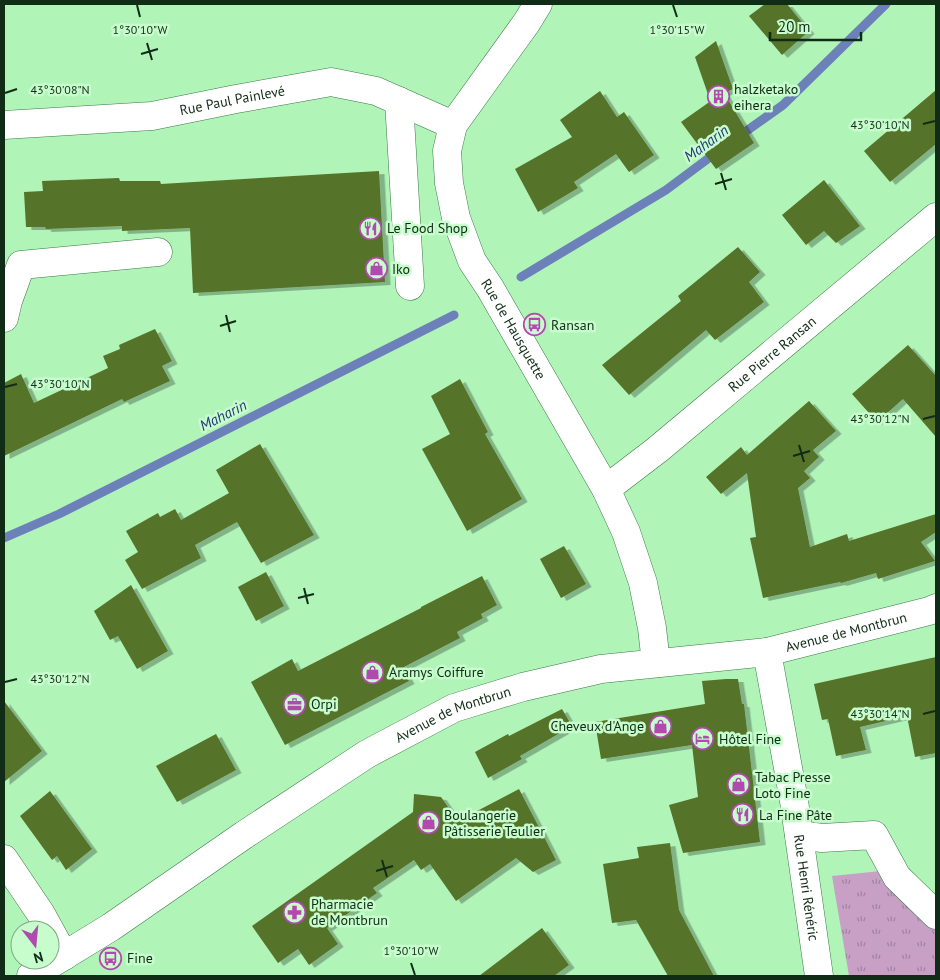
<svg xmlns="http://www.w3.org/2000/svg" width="940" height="980" viewBox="0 0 940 980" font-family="'PT Sans',sans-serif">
<defs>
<pattern id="grass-tufts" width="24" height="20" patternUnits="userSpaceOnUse" patternTransform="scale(1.25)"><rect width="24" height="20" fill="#c8a0c6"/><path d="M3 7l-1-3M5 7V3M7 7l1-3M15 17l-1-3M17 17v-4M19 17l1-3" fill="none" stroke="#a183a0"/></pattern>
<filter id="shadow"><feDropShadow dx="5.5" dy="3" stdDeviation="0" flood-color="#0004"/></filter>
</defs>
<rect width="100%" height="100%" fill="#b0f4b8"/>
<path fill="url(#grass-tufts)" d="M881,871L936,928V976H849L832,876Z"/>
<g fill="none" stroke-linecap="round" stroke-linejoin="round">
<g stroke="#6c81b9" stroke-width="9">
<path d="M738,137L783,105L886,4"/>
<path d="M521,277L666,190L717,152"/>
<path d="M4,538L59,514L454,315"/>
</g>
</g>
<g fill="#567329" filter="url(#shadow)">
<path d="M765,4H787L809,31L782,55L749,16Z"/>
<path d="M716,41L733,89L724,93L754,143L716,169L681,122L715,98L710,100L695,57Z"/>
<path d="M936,90V144L890,182L864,151Z"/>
<path d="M600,91L617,117L624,112L654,155L629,172L616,154L574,182L578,188L538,212L515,169L572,137L560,120Z"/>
<path d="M379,171L385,282L193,293L190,228L122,231V226L46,229L45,227H26L24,192L43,191L42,181L119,178L120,181H160L161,184Z"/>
<path d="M824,180L860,226L836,243L824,231L806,245L782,215Z"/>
<path d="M738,247L760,272L749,282L764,302L715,340L706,330L629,395L602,365L681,301L678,296Z"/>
<path d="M155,329L172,361L162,366L170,381L124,402L122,399L4,456V383L21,374L34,403L108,368L103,356L120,349L119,345Z"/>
<path d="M908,345L936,376V437L903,399L877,422L852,394Z"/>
<path d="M460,379L488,432L485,434L522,499L467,531L422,449L450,434L431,396Z"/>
<path d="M809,401L836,431L813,450L819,457L804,471L810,478L798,488L810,547L847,534L849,541L936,514V532L921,542L935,561L878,579L876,573L841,583L840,582L763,598L750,538L756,537L747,473L721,494L706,477L741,447L747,455Z"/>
<path d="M260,444L314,535L261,563L237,522L195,545L201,558L142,589L125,560L138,552L126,531L158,513L160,517L175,509L181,520L229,493L216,470Z"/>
<path d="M564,546L586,584L561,598L540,559Z"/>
<path d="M266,572L284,606L256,621L238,587Z"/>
<path d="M482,576L497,605L481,614L483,618L457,632L460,638L402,668L409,681L285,745L251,682L292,659L298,671L421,608V607Z"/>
<path d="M131,585L168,651L137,669L118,636L110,640L94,611Z"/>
<path d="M936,657V753L915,757L907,716L860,727L866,750L836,756L828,719L822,720L814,684Z"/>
<path d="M726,679H738L742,704H744L760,842L683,853L669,805L698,797L692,745L601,759L595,722L705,704L702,681Z"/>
<path d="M4,701L42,751L4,782Z"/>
<path d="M562,709L572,726L520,756L522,759L488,778L475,752L508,734L509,736Z"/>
<path d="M216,734L236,770L177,802L156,766Z"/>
<path d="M519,789L556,860L533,872L516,858L456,901L430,864L421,870L414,860L373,888L377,893L327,928L338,944L309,965L298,949L278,963L252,926L413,812L414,794L441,797L458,821Z"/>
<path d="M50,791L92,849L66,870L57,856L52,860L20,816Z"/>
<path d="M670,843L679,910L714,976H668L636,920L612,923L603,864L639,858L637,847Z"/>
<path d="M542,928L569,965L554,976H479Z"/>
</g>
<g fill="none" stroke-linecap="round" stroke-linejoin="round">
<defs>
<g id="minor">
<path id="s1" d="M538,4L527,22L453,125L447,151L449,183L456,218L472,261L490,288L606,489L626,532L643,583L652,628L656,663"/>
<path d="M399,101L410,286"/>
<path id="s2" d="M4,125L152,116L236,99L331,82L376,91L453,125"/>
<path d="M4,318L8,301L21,265L158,252"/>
<path id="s3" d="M606,489L657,450L936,217"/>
<path id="s4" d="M767,652L794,801L819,976"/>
<path d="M799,835L822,838L874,835L897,877L936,915"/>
<path d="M4,859L41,914L64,956"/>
<path id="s5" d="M31,976L111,927L244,835L367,754L454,708L523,687L601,669L767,652L929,611L936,608"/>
</g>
</defs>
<use href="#minor" stroke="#397a45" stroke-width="29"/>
<use href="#minor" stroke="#fff" stroke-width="28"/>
</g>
<path fill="none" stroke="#112c16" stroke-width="2" d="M137,5L140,17M673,5L677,17M147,43L152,60M141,54L158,49M5,93L17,89M923,124L935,121M721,173L726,190M715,184L732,179M226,315L230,332M220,326L236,321M5,387L17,384M923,419L935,416M799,445L804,462M793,456L810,451M304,588L308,604M298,598L314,594M5,682L17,679M923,714L935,711M382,860L387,877M376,871L393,866M411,963L415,975"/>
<defs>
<symbol id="building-ring" viewBox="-11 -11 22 22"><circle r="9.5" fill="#c7fdcd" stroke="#b04aaf" stroke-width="1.5"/><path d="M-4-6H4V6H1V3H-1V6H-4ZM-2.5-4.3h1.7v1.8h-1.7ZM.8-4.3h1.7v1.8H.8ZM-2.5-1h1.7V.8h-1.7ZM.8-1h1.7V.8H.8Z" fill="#b04aaf"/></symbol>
<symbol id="restaurant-ring" viewBox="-11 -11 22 22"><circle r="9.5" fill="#c7fdcd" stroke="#b04aaf" stroke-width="1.5"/><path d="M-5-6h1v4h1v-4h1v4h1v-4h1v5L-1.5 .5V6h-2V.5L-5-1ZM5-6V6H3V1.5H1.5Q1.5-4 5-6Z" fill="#b04aaf"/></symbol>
<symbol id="shop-ring" viewBox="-11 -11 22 22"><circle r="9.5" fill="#c7fdcd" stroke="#b04aaf" stroke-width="1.5"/><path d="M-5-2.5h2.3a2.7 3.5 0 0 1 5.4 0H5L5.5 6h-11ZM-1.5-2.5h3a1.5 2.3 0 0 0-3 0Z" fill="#b04aaf"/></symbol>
<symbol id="bus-ring" viewBox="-11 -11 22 22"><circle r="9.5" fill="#c7fdcd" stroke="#b04aaf" stroke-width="1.5"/><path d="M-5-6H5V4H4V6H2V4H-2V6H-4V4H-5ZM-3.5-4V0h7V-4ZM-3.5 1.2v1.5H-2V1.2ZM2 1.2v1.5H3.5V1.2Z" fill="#b04aaf"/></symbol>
<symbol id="office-ring" viewBox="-11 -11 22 22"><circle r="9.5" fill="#c7fdcd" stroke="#b04aaf" stroke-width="1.5"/><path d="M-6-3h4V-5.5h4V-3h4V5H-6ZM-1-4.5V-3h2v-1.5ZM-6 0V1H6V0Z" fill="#b04aaf"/></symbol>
<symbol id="hotel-ring" viewBox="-11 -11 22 22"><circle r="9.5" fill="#c7fdcd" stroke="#b04aaf" stroke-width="1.5"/><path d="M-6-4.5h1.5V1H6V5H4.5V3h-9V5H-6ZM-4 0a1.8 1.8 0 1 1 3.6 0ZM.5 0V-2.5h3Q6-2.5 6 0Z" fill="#b04aaf"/></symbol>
<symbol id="pharmacy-ring" viewBox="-11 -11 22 22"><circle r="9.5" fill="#c7fdcd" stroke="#b04aaf" stroke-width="1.5"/><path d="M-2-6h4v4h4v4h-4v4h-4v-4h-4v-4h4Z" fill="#b04aaf"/></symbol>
</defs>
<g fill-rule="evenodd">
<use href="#building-ring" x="706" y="84" width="25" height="25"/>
<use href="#restaurant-ring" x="358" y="216" width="25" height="25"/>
<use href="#shop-ring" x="364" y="256" width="25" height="25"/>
<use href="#bus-ring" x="522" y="312" width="25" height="25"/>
<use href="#shop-ring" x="360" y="660" width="25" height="25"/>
<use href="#office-ring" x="282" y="692" width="25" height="25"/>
<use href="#shop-ring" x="648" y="714" width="25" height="25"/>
<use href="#hotel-ring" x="690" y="726" width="25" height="25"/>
<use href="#shop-ring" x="726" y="772" width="25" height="25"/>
<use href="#restaurant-ring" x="730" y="802" width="25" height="25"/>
<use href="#shop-ring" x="416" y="810" width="25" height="25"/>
<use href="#pharmacy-ring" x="282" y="900" width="25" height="25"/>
<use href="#bus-ring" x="98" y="946" width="25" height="25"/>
</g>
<g text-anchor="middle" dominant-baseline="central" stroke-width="5" stroke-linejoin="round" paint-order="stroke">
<g font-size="14" fill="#112c16" stroke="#c7fdcd" text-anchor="start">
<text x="734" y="89">halzketako<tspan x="734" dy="16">eihera</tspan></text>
<text x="387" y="228">Le Food Shop</text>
<text x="392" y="269">Iko</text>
<text x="551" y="325">Ransan</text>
<text x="389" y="672">Aramys Coiffure</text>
<text x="311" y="704">Orpi</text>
<text x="644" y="726" text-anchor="end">Cheveux d'Ange</text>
<text x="719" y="739">Hôtel Fine</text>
<text x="755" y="777">Tabac Presse<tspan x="755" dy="16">Loto Fine</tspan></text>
<text x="444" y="815">Boulangerie<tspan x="444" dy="16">Pâtisserie Teulier</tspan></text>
<text x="759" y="815">La Fine Pâte</text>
<text x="311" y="904">Pharmacie<tspan x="311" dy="16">de Montbrun</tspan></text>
<text x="127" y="958">Fine</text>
</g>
<g font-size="14" fill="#112c16" stroke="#c7fdcd">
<text stroke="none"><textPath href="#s2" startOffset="230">Rue Paul Painlevé</textPath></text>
<text stroke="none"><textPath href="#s1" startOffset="368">Rue de Hausquette</textPath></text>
<text stroke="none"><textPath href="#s3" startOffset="214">Rue Pierre Ransan</textPath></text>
<text stroke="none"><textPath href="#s5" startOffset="902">Avenue de Montbrun</textPath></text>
<text stroke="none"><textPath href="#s5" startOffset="498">Avenue de Montbrun</textPath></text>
<text stroke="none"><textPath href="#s4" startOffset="239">Rue Henri Rénéric</textPath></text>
</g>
<g font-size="15" font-style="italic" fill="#23367b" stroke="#c7fdcd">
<text transform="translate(706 143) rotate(-36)">Maharin</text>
<text transform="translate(223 415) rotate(-27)">Maharin</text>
</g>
</g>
<g font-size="12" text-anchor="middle" fill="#112c16" stroke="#c7fdcd" stroke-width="5" stroke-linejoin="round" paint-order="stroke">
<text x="140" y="34">1°30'10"W</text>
<text x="677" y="34">1°30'15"W</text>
<text x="60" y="94">43°30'08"N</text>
<text x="880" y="129">43°30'10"N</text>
<text x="60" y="388">43°30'10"N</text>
<text x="880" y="423">43°30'12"N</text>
<text x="60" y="683">43°30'12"N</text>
<text x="880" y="718">43°30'14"N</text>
<text x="411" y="955">1°30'10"W</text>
</g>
<rect width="940" height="980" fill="none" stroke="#112c16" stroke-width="10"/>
<g transform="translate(35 945) rotate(164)"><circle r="24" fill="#c7fdcd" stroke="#7ea984"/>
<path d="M0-4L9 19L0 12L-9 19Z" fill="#b04aaf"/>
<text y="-8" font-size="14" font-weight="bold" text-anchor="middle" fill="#112c16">N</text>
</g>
<path d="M770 32v8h91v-8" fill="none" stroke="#112c16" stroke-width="2.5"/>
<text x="778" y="32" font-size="15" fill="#112c16" stroke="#c7fdcd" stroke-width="4" paint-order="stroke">20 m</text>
</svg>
